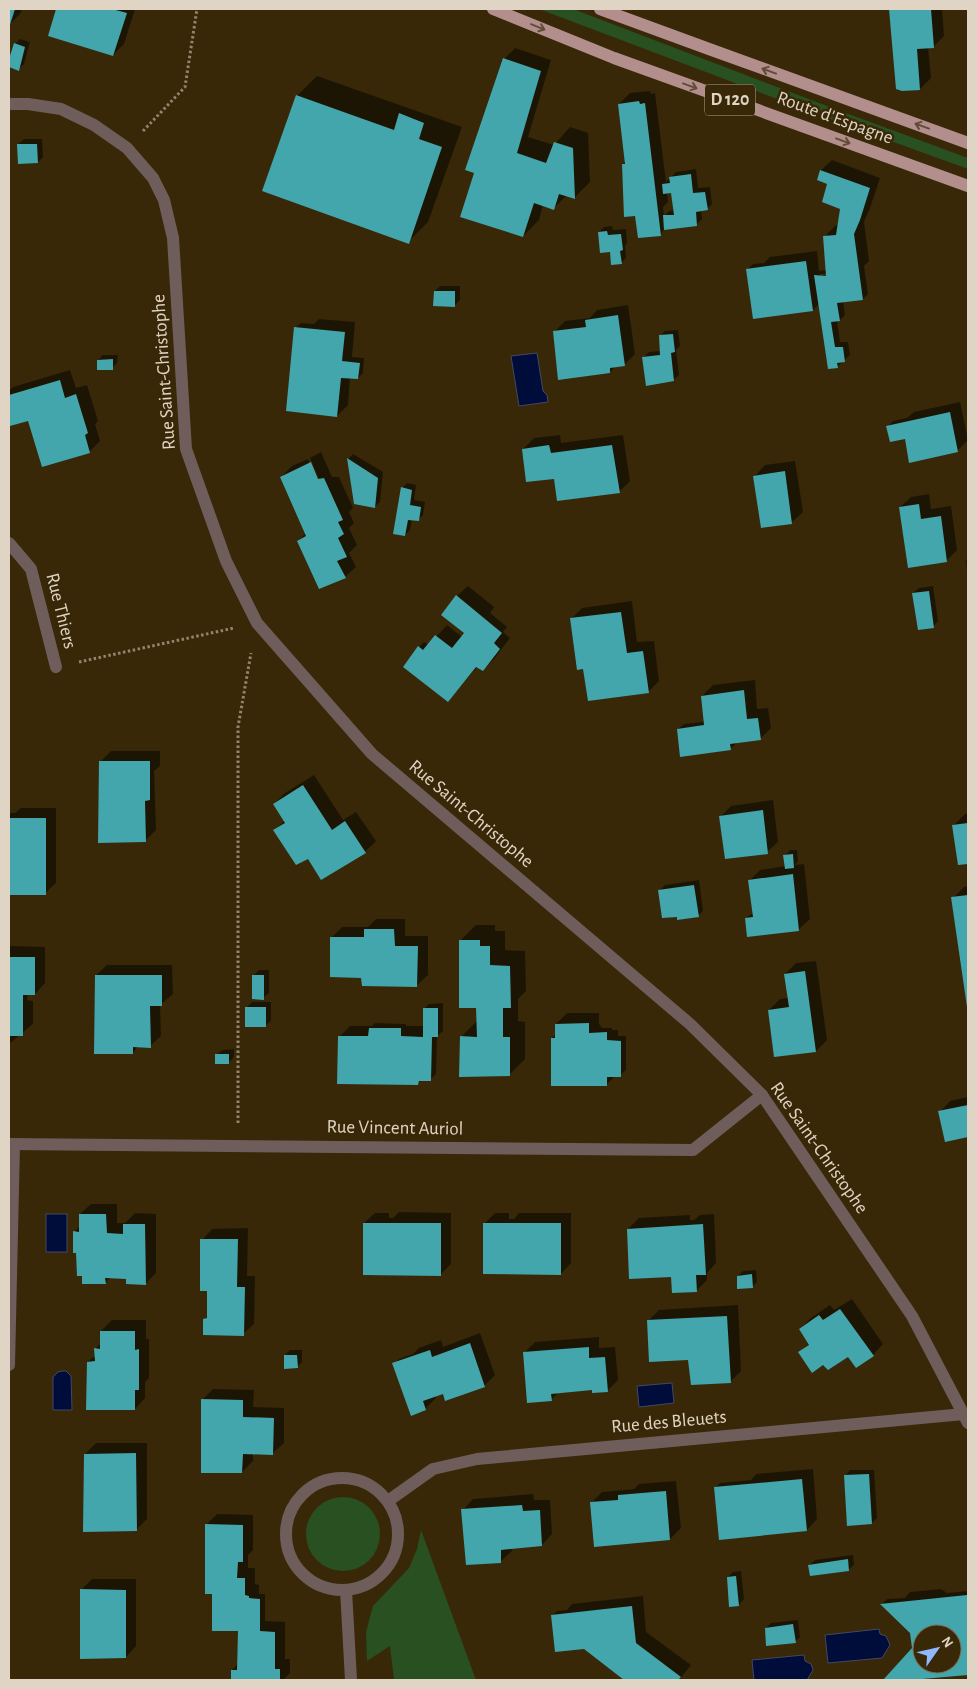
<svg xmlns="http://www.w3.org/2000/svg" width="977" height="1689" viewBox="0 0 977 1689" font-family="'Alegreya Sans',sans-serif">
<rect width="100%" height="100%" fill="#382808"/>
<g fill="#285020">
<path d="M539,9H573L835,109L968,158V169L830,119Z"/>
<circle cx="343" cy="1534" r="37"/>
<path d="M421,1530L476,1680H394L390,1646L367,1661L366,1632L373,1606L409,1568L417,1549Z"/>
</g>
<g fill="#000c3a" stroke="#434863">
<path d="M537,353L543,391L547,395L548,402L519,406L511,356Z"/>
<rect x="46" y="1214" width="21" height="38"/>
<path d="M62,1371H66L71,1376L72,1410H53V1377L58,1372Z"/>
<path d="M672,1383L674,1403L639,1407L637,1386Z"/>
<path d="M879,1629L880,1634L886,1636L890,1645L882,1658L828,1663L825,1635Z"/>
<path d="M804,1655L805,1661L811,1664L813,1670L807,1680H754L752,1660Z"/>
</g>
<g fill="#0007" fill-rule="evenodd">
<path d="M9,9H22L20,14L9,25Z"/>
<path d="M58,9H135L124,44L113,55L50,35Z"/>
<path d="M891,9H942L944,36L933,47H928L931,78L920,89L902,90L897,88Z"/>
<path d="M20,39L30,42L24,64L19,69L9,65V64L15,44Z"/>
<path d="M515,48L551,60L528,137L554,145L570,127L588,133L590,182L574,198L567,195L553,209L543,205L539,220L523,236L476,173L504,59Z"/>
<path d="M317,76L462,127L428,222L408,242L297,96Z"/>
<path d="M650,91L651,94L655,93L666,182L676,172L696,169L698,188L710,187L712,204L707,209L701,210L702,219L697,224L665,228L660,235L636,214L623,164L626,161L619,104L630,93ZM672,191L674,210L669,211L664,216L663,207L668,202L667,192Z"/>
<path d="M24,139H42L43,157L38,162L18,144Z"/>
<path d="M832,160L880,178L870,208L864,222L869,261L864,266L868,294L863,299L843,301L845,315L840,320H837L840,342H848L850,355L837,367L819,304L813,310L748,269L753,264L764,263L770,257L817,251L819,271L827,270L824,237L835,226L838,225L841,208L828,183L818,179L821,170ZM832,273L833,275L820,276V274Z"/>
<path d="M612,226L613,230L626,229L627,243L625,246L626,258L621,263L599,232L604,227Z"/>
<path d="M440,286H460V300L455,305L435,291Z"/>
<path d="M628,305L635,354L624,365L616,366L610,372L554,332L565,321L590,318L597,310Z"/>
<path d="M319,319L355,322L352,357L364,358L363,373L358,378L350,377L348,405L337,416L295,328L301,323L314,324Z"/>
<path d="M678,330L680,346L676,350L679,375L673,380L644,357L649,352L661,351L660,336L665,331Z"/>
<path d="M103,355H118L117,363L112,368L98,360Z"/>
<path d="M70,370L76,388L87,385L98,421L95,424L100,441L89,452L29,420L11,425L9,418V391L13,387Z"/>
<path d="M960,402L968,440L957,451L888,426L893,421L907,418L914,412Z"/>
<path d="M560,435L561,443L623,435L630,481L619,492L523,449L534,438Z"/>
<path d="M321,452L332,477H339L353,508L349,512L354,523L349,528L357,545L349,553L356,567L345,577L298,541L306,533L281,477L292,466L308,459L317,481L319,479L310,458Z"/>
<path d="M353,454L383,472L380,502L374,507L355,503L348,459Z"/>
<path d="M795,461L803,512L792,522L762,527L755,476L765,465Z"/>
<path d="M407,483L416,485L414,500L425,502L423,515L418,520L412,519L410,530L405,535L402,488Z"/>
<path d="M929,494L931,509L951,506L957,550L946,561L900,507L911,497Z"/>
<path d="M968,558V570H967L966,560Z"/>
<path d="M468,586L494,607L490,613L507,627L503,632L510,638L494,659L483,670L477,667L448,701L419,647L424,642L429,645L447,625L462,637L466,633L457,596Z"/>
<path d="M933,586L938,621L933,627L913,593L919,588Z"/>
<path d="M632,601L637,642L654,641L659,681L648,692L571,619L582,608Z"/>
<path d="M755,680L757,709L768,708L771,728L760,739L738,742L730,749L678,729L684,724L702,722L705,720L702,696L713,685Z"/>
<path d="M111,751H160V766L154,771L156,830L145,841L100,762Z"/>
<path d="M314,775L343,820L356,812L376,841L365,852L308,857L275,830L285,820L274,804L285,793Z"/>
<path d="M773,800L778,842L767,852L720,817L731,806Z"/>
<path d="M21,808H56V883L45,893L9,894V813H15Z"/>
<path d="M965,814H968V862L959,864L954,825Z"/>
<path d="M790,850H797L798,861L795,865L804,864L810,919L799,929L746,918L753,913L749,881L760,870L786,866L785,856Z"/>
<path d="M699,880L703,911L698,916L660,890L665,885Z"/>
<path d="M968,886V1006L953,898L964,887Z"/>
<path d="M376,919H405V936H428V975L417,985L362,976L331,938L342,927H368Z"/>
<path d="M476,925H495V931H505V950L525,951L526,991L518,999V1021L525,1022V1059L509,1075L461,1037L477,1021L478,1007L460,941Z"/>
<path d="M10,946L45,947V983L35,994H28L27,1000L33,1001V1024L9,1044Z"/>
<path d="M816,961L827,1040L816,1051L769,1010L780,999L789,998L785,974L796,963Z"/>
<path d="M107,965H172L173,994L160,1005L161,1036L150,1046H138L133,1053L96,975Z"/>
<path d="M259,970H269V993L263,998L253,976Z"/>
<path d="M252,1002H271V1021L265,1026L247,1007Z"/>
<path d="M443,1003V1031L437,1036L436,1074L431,1079L422,1080L418,1083L339,1037L350,1026H372L375,1023L406,1024V1026H424V1009L429,1004Z"/>
<path d="M567,1013H599V1024L602,1028H612V1030H618V1036H626V1070L620,1075H616L607,1084L552,1038L556,1034V1024Z"/>
<path d="M234,1049V1057L229,1062L216,1055L222,1050Z"/>
<path d="M968,1097V1136L946,1141L940,1112L950,1101Z"/>
<path d="M91,1204H117V1223H125L135,1213L156,1214V1273L145,1284L127,1278L111,1277L105,1283L83,1274L77,1253L74,1232L80,1226V1214Z"/>
<path d="M399,1212L451,1213V1264L441,1274L364,1223L375,1213H389V1218H393Z"/>
<path d="M495,1213H509V1219H514L519,1213H571V1263L561,1274L484,1224Z"/>
<path d="M714,1214L716,1263L707,1273V1280L696,1291L628,1229L639,1218L690,1215V1220H694L700,1215Z"/>
<path d="M248,1228L247,1276H255L254,1324L243,1334L205,1319L208,1316V1290L202,1240L212,1229Z"/>
<path d="M756,1270L757,1282L752,1287L738,1276L743,1271Z"/>
<path d="M852,1299L883,1344L873,1355H848L824,1362L800,1352L811,1343L800,1329L811,1318L830,1305L834,1310Z"/>
<path d="M738,1305L741,1371L730,1382L689,1359L648,1321L659,1310Z"/>
<path d="M112,1320H146V1339H149V1378L145,1382V1398L135,1409L88,1362L93,1357H95V1349L101,1343V1331Z"/>
<path d="M480,1333L495,1375L484,1386L444,1392L435,1395L436,1398L425,1409L394,1364L399,1359L413,1354L419,1348L441,1340L443,1347Z"/>
<path d="M599,1337V1348L615,1347L618,1380L607,1391L593,1389L556,1392L557,1394L552,1399L524,1353L535,1342Z"/>
<path d="M290,1350H302V1362L297,1367L285,1355Z"/>
<path d="M213,1389L254,1390L253,1407L284,1408V1443L273,1453H253V1461L242,1472L202,1400Z"/>
<path d="M96,1443H147V1519L136,1530L85,1454Z"/>
<path d="M813,1469L817,1519L807,1530L715,1488L720,1483L751,1480L756,1474Z"/>
<path d="M850,1470H874L877,1518L872,1523L845,1476Z"/>
<path d="M676,1481L681,1528L670,1539L591,1503L602,1492L634,1489L639,1484Z"/>
<path d="M533,1494L534,1500H550L552,1534L542,1545L511,1547L512,1551L501,1561L463,1510L473,1499Z"/>
<path d="M217,1514L253,1515V1550L248,1555V1568H255V1584L259,1585V1594H265V1621L285,1622V1659H290V1673L283,1680H232V1670L237,1665L239,1630L213,1593L206,1525Z"/>
<path d="M853,1555L854,1565L848,1570L810,1565L815,1560Z"/>
<path d="M741,1571L744,1599L739,1605L728,1577L733,1572Z"/>
<path d="M92,1579H136V1646L126,1657L81,1590Z"/>
<path d="M941,1589L947,1593L968,1591V1674L885,1680L913,1648L911,1633L882,1604L887,1599L905,1598L910,1592ZM922,1634H952V1664H922Z"/>
<path d="M643,1596L646,1632L691,1665L679,1680H627L585,1649L552,1616L557,1611L567,1610L572,1604Z"/>
<path d="M798,1620L800,1637L795,1642L766,1628L771,1623Z"/>
</g>
<g fill="#42a6ac" fill-rule="evenodd">
<path d="M9,9H15L9,28Z"/>
<path d="M56,9H112L127,13L113,56L48,36Z"/>
<path d="M889,9H931L934,48L917,49L920,90L902,91L896,89Z"/>
<path d="M14,43L25,47L19,71L9,67V59Z"/>
<path d="M503,58L541,71L517,153L546,163L554,142L573,148L575,199L559,194L554,210L534,203L523,237L460,217L474,173L465,170Z"/>
<path d="M296,95L394,130L399,113L424,123L419,139L442,147L409,244L262,191Z"/>
<path d="M639,101L640,104L645,103L661,236L638,238L635,216L624,217L622,164H625L618,104Z"/>
<path d="M17,144H37L38,163L18,164Z"/>
<path d="M820,170L870,188L860,220L854,234L863,300L837,303L840,321L831,322L835,347H843L845,362L837,363L838,368L828,369L814,275L826,276L823,236L836,235L840,209L822,202L827,184L817,180Z"/>
<path d="M691,174L693,193L705,192L708,210L696,212L697,226L664,230L663,215H674L671,193L663,194L662,184L670,183L669,177Z"/>
<path d="M607,231L608,235L621,234L623,250L620,251L622,264L611,265L610,252L600,253L598,232Z"/>
<path d="M806,261L813,311L753,319L746,269Z"/>
<path d="M434,291H455V307L433,306Z"/>
<path d="M618,315L625,366L610,368V373L558,380L553,331L586,327L585,320Z"/>
<path d="M294,327L345,332L342,361L360,363L358,379L341,378L337,417L286,411Z"/>
<path d="M673,334L675,352L671,353L674,381L646,386L642,357L660,355L659,335Z"/>
<path d="M113,359V370H97V360Z"/>
<path d="M60,380L65,398L76,394L88,433L85,435L90,453L42,467L28,421L10,426L9,395Z"/>
<path d="M950,412L958,452L909,463L905,439L890,442L886,426Z"/>
<path d="M549,445L551,453L612,445L620,493L557,501L554,479L526,482L522,449Z"/>
<path d="M347,458L378,478L375,508L354,504Z"/>
<path d="M311,462L318,479L324,478L343,520L338,522L344,534L338,538L347,557L337,561L346,578L319,589L297,541L306,536L280,477Z"/>
<path d="M785,471L792,524L761,528L753,476Z"/>
<path d="M401,487L412,490L410,505L421,507L419,521L408,520L405,536L393,534Z"/>
<path d="M919,504L921,519L941,516L947,562L908,568L899,507Z"/>
<path d="M929,591L934,628L918,630L912,593Z"/>
<path d="M456,595L502,633L494,643L500,649L483,671L476,667L448,702L403,667L418,646L423,650L435,635L452,648L464,633L441,615Z"/>
<path d="M621,612L627,653L643,651L649,693L588,701L583,669L577,670L570,618Z"/>
<path d="M744,690L747,719L758,718L761,740L730,744L731,750L680,757L677,729L704,725L701,696Z"/>
<path d="M99,761H150V800L145,801L146,842L98,843Z"/>
<path d="M303,785L332,830L345,821L366,853L321,880L308,859L296,865L273,830L285,823L273,804Z"/>
<path d="M763,810L768,854L725,859L719,816Z"/>
<rect x="9" y="818" width="37" height="77"/>
<path d="M968,823V864L958,865L952,825Z"/>
<path d="M793,854L794,868L785,869L783,855Z"/>
<path d="M793,874L799,931L747,937L745,918L753,917L748,880Z"/>
<path d="M694,885L699,917L677,920V917L662,918L658,890Z"/>
<path d="M968,895V1007H967L951,897Z"/>
<path d="M364,929H394L395,946H418L417,987L362,986L361,978L330,977V937H364Z"/>
<path d="M459,940H480V946H490V965L510,966L511,1008H503V1037H510V1076L459,1077L460,1036L477,1037L476,1008H459Z"/>
<path d="M9,957H35V995H23V1036H9Z"/>
<path d="M805,971L816,1052L774,1057L768,1010L789,1007L784,974Z"/>
<path d="M95,975H162V1006H150L151,1048L133,1047V1054H94Z"/>
<path d="M252,975H264V1000L252,999Z"/>
<rect x="245" y="1007" width="21" height="20"/>
<path d="M423,1008H438V1037H432L431,1081H419L418,1085L337,1084L338,1036H368L369,1028H401V1036L423,1037Z"/>
<path d="M589,1023V1033L607,1032V1040L621,1041V1077H607V1086H551V1038H555V1024Z"/>
<rect x="215" y="1054" width="14" height="10"/>
<path d="M968,1105V1137L945,1142L938,1111Z"/>
<path d="M79,1214H106L107,1233L123,1234V1224H145L146,1285L126,1284V1279L105,1278L106,1284H82V1276H77L76,1253H73V1231L79,1232Z"/>
<path d="M363,1223H441V1276L363,1275Z"/>
<path d="M483,1223H561V1275L483,1274Z"/>
<path d="M703,1224L706,1275H696L697,1292L672,1293L671,1277L629,1279L627,1229Z"/>
<path d="M200,1239H238L237,1287H245L244,1336L203,1335V1319L207,1318V1291H200Z"/>
<path d="M752,1274L753,1288L737,1289V1276Z"/>
<path d="M840,1309L874,1356L856,1368L848,1357L828,1370L823,1365L812,1373L798,1352L809,1345L799,1329L819,1315L823,1320Z"/>
<path d="M727,1316L731,1383L691,1385L688,1360L649,1362L647,1320Z"/>
<path d="M100,1331H135V1350L139,1349V1390H135V1410H86L87,1362L95,1361L94,1348L100,1349Z"/>
<path d="M470,1343L485,1387L445,1401L443,1394L423,1401L426,1410L411,1416L392,1363L430,1350L432,1357Z"/>
<path d="M589,1347V1358L605,1357L608,1392L592,1393V1390L551,1394L552,1401L527,1403L523,1352Z"/>
<path d="M284,1355H297L298,1368L284,1369Z"/>
<path d="M201,1399L243,1400V1417L274,1418L273,1455L243,1454L242,1473H201Z"/>
<path d="M136,1453L137,1531L83,1532L84,1454Z"/>
<path d="M869,1474L872,1524L847,1526L844,1475Z"/>
<path d="M802,1479L807,1531L719,1540L714,1487Z"/>
<path d="M666,1491L670,1540L594,1547L590,1502L618,1500V1495Z"/>
<path d="M522,1505L523,1511L540,1510L542,1546L501,1550V1563L466,1565L461,1509Z"/>
<path d="M205,1524L243,1525V1562H238L237,1578H245V1595L249,1596V1598L260,1599V1631L275,1632V1669H280V1680H231V1670H237L238,1631H212V1594H205Z"/>
<path d="M848,1559L849,1571L810,1576L808,1565Z"/>
<path d="M736,1576L739,1606L729,1607L727,1577Z"/>
<path d="M80,1589L126,1590V1658L80,1659Z"/>
<path d="M967,1595L968,1675L911,1680H883L912,1648L910,1633L880,1604ZM922,1634H952V1664H922Z"/>
<path d="M632,1606L636,1643L681,1677L678,1680H624L584,1649L555,1652L551,1615Z"/>
<path d="M793,1624L796,1643L766,1646L765,1628Z"/>
</g>
<g fill="none" stroke-linecap="round" stroke-linejoin="round">
<g stroke="#92856d" stroke-width="3" stroke-dasharray="2.5 2.5" stroke-linecap="butt">
<path d="M143,131L185,87L197,9"/>
<path d="M79,662L234,628"/>
<path d="M238,1123V727L251,653"/>
</g>
<g stroke="#6f5d5c" stroke-width="12">
<path d="M9,104H28L61,109L94,125L127,148L153,178L164,200L173,238L186,449L226,561L257,623L372,754L690,1024L762,1095L912,1316L968,1423"/>
<path d="M9,543L31,569L56,667"/>
<path d="M9,1144L693,1150L762,1095"/>
<path d="M9,1365L14,1145"/>
<circle cx="342" cy="1534" r="56"/>
<path d="M388,1501L433,1469L477,1459L964,1414"/>
<path d="M346,1590L351,1680"/>
</g>
<g stroke="#b28e8d" stroke-width="12">
<path d="M493,9L614,58L968,186"/>
<path d="M600,9L709,49L968,143"/>
</g>
</g>
<defs><path id="oneway-shaft" d="M-6 0H5M1.5-3L5.5 0L1.5 3" fill="none" stroke-width="1.6" stroke-linecap="round" stroke-linejoin="round" transform="scale(1.25)"/></defs>
<g stroke="#634c37">
<use href="#oneway-shaft" transform="translate(538 27) rotate(22)"/>
<use href="#oneway-shaft" transform="translate(769 71) rotate(-160)"/>
<use href="#oneway-shaft" transform="translate(690 86) rotate(20)"/>
<use href="#oneway-shaft" transform="translate(922 126) rotate(-160)"/>
<use href="#oneway-shaft" transform="translate(843 141) rotate(20)"/>
</g>
<g text-anchor="middle" dominant-baseline="central" stroke-width="5" stroke-linejoin="round" paint-order="stroke">
<rect fill="#382808" stroke="#aea18c" stroke-width="1" x="705" y="84.5" width="50" height="31" rx="4"/>
<g font-size="18" font-weight="bold" fill="#e0d5c4">
<text x="730" y="100">D 120</text>
</g>
<g font-size="19" fill="#e0d5c4" stroke="#382808">
<text transform="translate(835 118) rotate(20)">Route d'Espagne</text>
<text transform="translate(164 372) rotate(-94)">Rue Saint-Christophe</text>
<text transform="translate(61 611) rotate(76)">Rue Thiers</text>
<text transform="translate(471 814) rotate(40)">Rue Saint-Christophe</text>
<text transform="translate(395 1128) rotate(1)">Rue Vincent Auriol</text>
<text transform="translate(819 1148) rotate(55)">Rue Saint-Christophe</text>
<text transform="translate(669 1422) rotate(-5)">Rue des Bleuets</text>
</g>
</g>
<rect width="977" height="1689" fill="none" stroke="#e0d5c4" stroke-width="20"/>
<g transform="translate(937 1649) rotate(56)"><circle r="24" fill="#382808" stroke="#7b6d53"/>
<path d="M0-4L9 19L0 12L-9 19Z" fill="#8fb8fd"/>
<text y="-8" font-size="14" font-weight="bold" text-anchor="middle" fill="#e0d5c4">N</text>
</g>
</svg>
